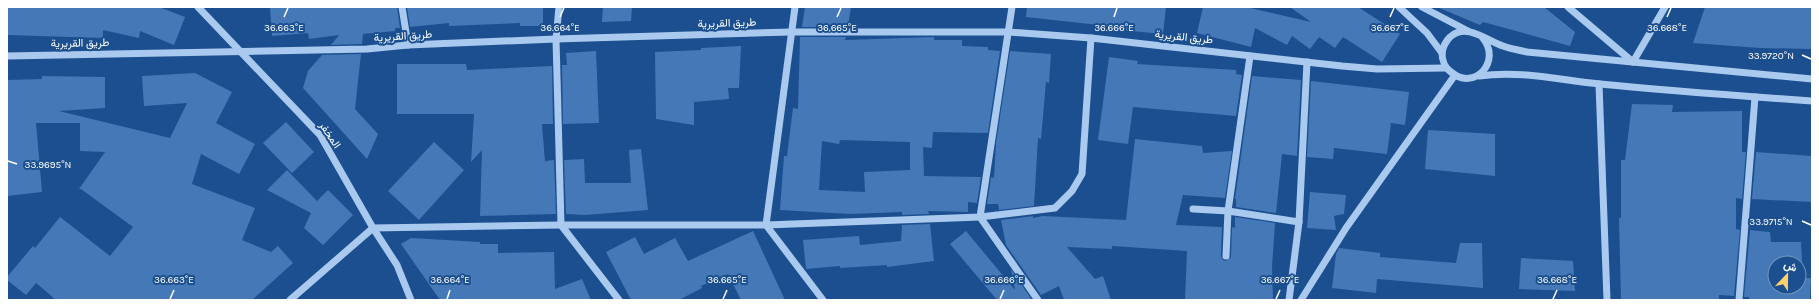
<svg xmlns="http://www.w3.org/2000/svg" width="1819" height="307" viewBox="0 0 1819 307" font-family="Karla,Vazirmatn,sans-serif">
<rect width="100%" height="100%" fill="#1b4f8f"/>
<g fill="#4478b7" fill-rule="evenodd">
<path d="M7,7H159L185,17L174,45L140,31L139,38L103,30V38L7,35Z"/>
<path d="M270,7H397L400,28H395V31L363,34L362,44L331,45L339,35L309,39L308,33L272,36Z"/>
<path d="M407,7H543V26H520V23L449,26V23L410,27Z"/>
<path d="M603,7H632L631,21L602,22Z"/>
<path d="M805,7H851L848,27H802Z"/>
<path d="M1027,7H1166L1163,34L1099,28V25L1026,17Z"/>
<path d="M1203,7H1246L1311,22L1290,7H1358L1400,34L1382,62L1343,37L1335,48L1319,37L1310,49L1292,36L1287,45L1255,28L1251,47L1197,33Z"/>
<path d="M1437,7H1544L1575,32L1570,46L1483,22L1480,25Z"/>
<path d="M1705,7H1812V49L1760,48L1693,43Z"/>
<path d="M800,37H846L845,40L934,37V40H962V46L988,47V50L1000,51L988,133L933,132L932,148L923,147L924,176L981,177L977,203L968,202V212L928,211L929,214L902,215V212L850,214L780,210L784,156H787L793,108L798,109ZM840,140L910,142V170L864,172L865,192L819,190L822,141L839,144Z"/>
<path d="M741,46L739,88H728L729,99L694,102V125L656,119L655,52L701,50V48Z"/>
<path d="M596,51L599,123L563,124L562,65H567L566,53Z"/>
<path d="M1010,51L1051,54L1049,83L1046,82L1041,139L1038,138L1034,206L999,210L998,204H987L991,177L994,178L996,143Z"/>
<path d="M361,54L355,109L378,134L367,159L303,88L308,71L322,55Z"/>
<path d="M1109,57L1138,61L1137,64L1236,70V74L1242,75L1236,116L1133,107L1128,144L1098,140Z"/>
<path d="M397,64H466L467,70L552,66L553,124H542L545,161L554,160L556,214L480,216L482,150L471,162L474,114H397Z"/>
<path d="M195,73L232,92L216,123L255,144L239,174L201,154L192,184L255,208L242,240L271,252L278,246L293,263L252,300H56L36,283L26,295L7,280V277L33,246L35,248L60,217L110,256L133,227L81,189H79L105,152L80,151V123H36L42,192L7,196V80L42,79V76L105,77V108L59,111L170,138L187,103L144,106L142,76Z"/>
<path d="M1252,76L1301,80L1297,156L1282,154L1276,213L1236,207V199H1235Z"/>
<path d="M1311,81L1409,92L1405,125L1391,123L1387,154L1334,148L1333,159L1307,157Z"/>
<path d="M1632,104L1673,105L1672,112L1742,111V152H1746L1742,199L1736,198V229L1740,230L1734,296L1719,295V300H1621L1619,218H1621V160H1625Z"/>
<path d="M286,122L314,152L292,173L263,143Z"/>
<path d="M1428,130L1495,134V176L1425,169Z"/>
<path d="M1135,139L1202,146L1203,153L1232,151L1225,198L1183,195L1176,225L1222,227L1221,256L1223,260L1226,261L1231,257L1232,227L1235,228V217L1275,223L1272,267L1273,300H1185L1187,251L1112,246V249L1067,247L1095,279L1103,276L1111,300H1064L1059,286L1041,295L1006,245L1001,220L1033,216V218L1043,216L1126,220Z"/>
<path d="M434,142L464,170L419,220L388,191Z"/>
<path d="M641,149L648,210L585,215L566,214L564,160L584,159L585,183H631L629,150Z"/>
<path d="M1756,152L1812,156V202L1752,199Z"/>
<path d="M287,170L317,201L328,190L353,215L323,245L304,228L311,213L267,190Z"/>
<path d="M1310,192L1346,195L1344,214L1334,216L1336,230L1307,228Z"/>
<path d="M930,224L934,261L887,267V265L840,268V266L806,269L803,240L859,236L860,245L901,241L902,225Z"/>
<path d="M1750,230L1770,232L1771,242H1801L1803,278H1811L1810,300H1749V297H1744ZM1775,263H1799V287H1775Z"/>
<path d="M753,231L785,300H741L728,274L701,286L702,288L679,300H631L606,252L635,237L644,254L675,238L688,261Z"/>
<path d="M966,231L1015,290L1011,269L1032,300H997L950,244Z"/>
<path d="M411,238L480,242V244H498V253L554,252L555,289L582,279L591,300H440L401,244Z"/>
<path d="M1460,243H1482L1483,288L1377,279L1376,293L1332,288L1336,254L1339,248L1380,253V257L1456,263Z"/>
<path d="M1521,258L1573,261L1575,291L1519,289Z"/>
</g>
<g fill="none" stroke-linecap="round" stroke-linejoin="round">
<g stroke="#a9c9ee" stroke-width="7">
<path d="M198,7L320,135L373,228L397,265L411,300"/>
<path d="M402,7L408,45"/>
<path d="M559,7L556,39L561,225L619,300"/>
<path d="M795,7L766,225L823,300"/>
<path d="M1012,7L980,217L1038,300"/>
<path d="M1399,7L1427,33L1442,53"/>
<path d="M1422,7L1468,31"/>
<path d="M1568,7L1633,62L1665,7"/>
<path d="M1482,37C1503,61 1474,92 1451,72C1445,68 1442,60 1442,53C1443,47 1446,41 1450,37C1467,22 1487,41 1503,46C1511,49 1519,50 1527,52L1812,79"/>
<path d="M7,56L367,49L408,45L556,39L791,32H1008L1091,38L1342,66L1377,69L1446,68"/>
<path d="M1479,76C1520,70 1559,80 1600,84C1670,91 1741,96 1812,101"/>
<path d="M1599,84L1607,300"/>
<path d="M1193,209L1228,211L1299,222"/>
<path d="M1226,256L1228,211L1250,56"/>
<path d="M290,300L373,228L561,225H766L980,217L1055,208L1072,191L1082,174L1091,38"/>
<path d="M1289,300L1299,222L1307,62"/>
<path d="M1301,300L1346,228L1455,75"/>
<path d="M1739,300L1755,97"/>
</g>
</g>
<path fill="none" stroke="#fff" stroke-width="1.5" d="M284,17L288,8M560,17L564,8M837,17L841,8M1114,17L1117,8M1390,17L1394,8M1667,17L1671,8M1802,55L1811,59M8,161L17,164M1802,221L1811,225M170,299L174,290M447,299L450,290M723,299L727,290M1000,299L1004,290M1276,299L1280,290M1553,299L1557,290"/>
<g text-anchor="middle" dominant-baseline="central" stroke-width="4" stroke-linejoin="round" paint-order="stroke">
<g font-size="11" fill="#fff" stroke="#1b4f8f">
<text transform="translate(727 23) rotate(-2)">طريق القريرية</text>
<text transform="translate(403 36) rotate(-4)">طريق القريرية</text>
<text transform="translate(1184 37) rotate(6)">طريق القريرية</text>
<text transform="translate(80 43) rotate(-1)">طريق القريرية</text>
<text transform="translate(330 135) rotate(56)">المخفر</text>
</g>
</g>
<g font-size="10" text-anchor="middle" fill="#fff" stroke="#1b4f8f" stroke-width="4" stroke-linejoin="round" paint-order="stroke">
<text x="284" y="31">36.663°E</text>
<text x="560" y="31">36.664°E</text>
<text x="837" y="31">36.665°E</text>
<text x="1114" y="31">36.666°E</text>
<text x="1390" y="31">36.667°E</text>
<text x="1667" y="31">36.668°E</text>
<text x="1771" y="59">33.9720°N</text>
<text x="48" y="168">33.9695°N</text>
<text x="1771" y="225">33.9715°N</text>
<text x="174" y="283">36.663°E</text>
<text x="450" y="283">36.664°E</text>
<text x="727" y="283">36.665°E</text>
<text x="1004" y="283">36.666°E</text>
<text x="1280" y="283">36.667°E</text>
<text x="1557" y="283">36.668°E</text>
</g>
<rect width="1819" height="307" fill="none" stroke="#ffffff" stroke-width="16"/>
<g transform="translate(1787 275) rotate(22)"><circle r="19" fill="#1b4f8f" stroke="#7695bc"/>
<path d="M0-3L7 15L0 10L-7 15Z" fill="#ffd166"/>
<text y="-6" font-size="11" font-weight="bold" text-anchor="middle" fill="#ffffff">ش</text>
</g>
</svg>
